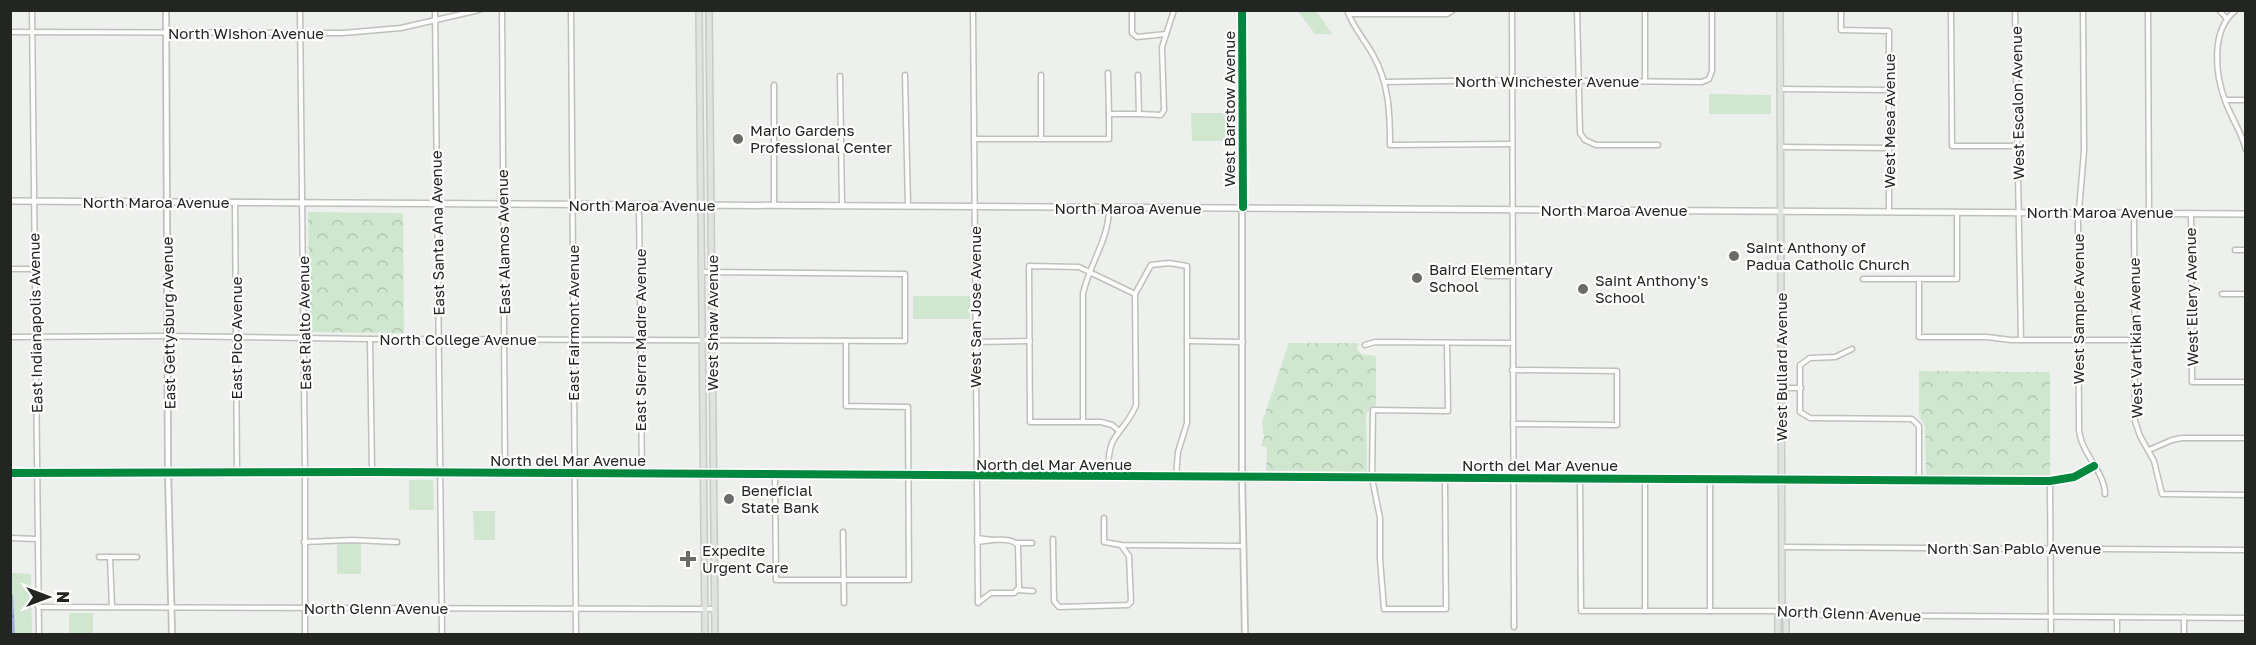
<svg xmlns="http://www.w3.org/2000/svg" width="2256" height="645" viewBox="0 0 2256 645" font-family="'Golos Text',sans-serif">
<defs>
<pattern id="park-crowns" width="20" height="18" patternUnits="userSpaceOnUse" patternTransform="scale(1.5)"><rect width="20" height="18" fill="#d0e6cf"/><path d="M2 6a3 3 0 1 1 6 0M12 15a3 3 0 1 1 6 0" fill="none" stroke="#b2c5b1"/></pattern>
<pattern id="water-ripples" width="26" height="14" patternUnits="userSpaceOnUse" patternTransform="scale(1.5)"><rect width="26" height="14" fill="#9db0db"/><path d="M2 4q2-2 4 0t4 0M15 11q2-2 4 0t4 0" fill="none" stroke="#808fb1"/></pattern>
</defs>
<rect width="100%" height="100%" fill="#eef0ee"/>
<g fill="#d0e6cf">
<path d="M1298,11H1316L1332,34H1315Z"/>
<path d="M1709,94L1771,95V114H1709Z"/>
<path d="M1191,113H1235V141H1192Z"/>
<rect x="913" y="296" width="57" height="23"/>
<path d="M409,480H433L434,510H409Z"/>
<path d="M473,511H495V540H474Z"/>
<rect x="337" y="541" width="24" height="33"/>
<path d="M11,573L31,574L32,634H11Z"/>
<rect x="69" y="613" width="24" height="21"/>
</g>
<g fill="url(#park-crowns)">
<path d="M308,212L403,213L404,333L310,332Z"/>
<path d="M1289,343H1358L1357,349L1361,354L1376,356V405L1370,408L1366,415L1367,472L1266,471L1267,447L1261,446L1264,438L1262,422Z"/>
<path d="M1919,371L2050,372V476L1926,475L1925,426L1919,416Z"/>
</g>
<path fill="url(#water-ripples)" d="M10,591L13,596L15,634H11Z"/>
<g fill="none" stroke-linecap="round" stroke-linejoin="round">
<defs>
<g id="minor">
<path d="M32,10L39,634"/>
<path d="M300,10L305,473V634"/>
<path d="M435,10L442,634"/>
<path d="M502,10L505,474"/>
<path d="M571,10L576,634"/>
<path d="M973,10L978,603"/>
<path d="M1132,10V33L1137,37L1166,34"/>
<path d="M1347,10C1352,26 1365,40 1373,55C1389,83 1390,113 1390,145L1512,144"/>
<path d="M1512,10L1514,627"/>
<path d="M1577,10L1580,133L1585,140L1596,145H1658"/>
<path d="M1645,10V81"/>
<path d="M1841,10V30L1889,31V211"/>
<path d="M1951,10L1952,146H2016"/>
<path d="M2015,10L2021,340"/>
<path d="M2083,10L2084,151L2078,222L2079,430C2081,453 2105,472 2105,494"/>
<path d="M2148,10L2149,212"/>
<path d="M2219,10L2227,19"/>
<path d="M2236,10C2210,30 2215,75 2226,103C2232,119 2242,133 2246,150"/>
<path d="M1349,14H1447L1453,10"/>
<path d="M10,32L343,33L401,28L479,10"/>
<path d="M1108,73L1109,114"/>
<path d="M905,75L908,206"/>
<path d="M1041,75V139"/>
<path d="M840,76L842,205"/>
<path d="M1385,82L1512,80L1702,82L1709,79L1712,71V10"/>
<path d="M1780,89L1889,90"/>
<path d="M2225,100H2246"/>
<path d="M1139,114L1161,115L1164,110L1162,47L1174,10"/>
<path d="M974,139H1109V114H1139L1138,75"/>
<path d="M1780,147L1889,148"/>
<path d="M235,202L237,473"/>
<path d="M774,205V85"/>
<path d="M639,206L642,474"/>
<path d="M2134,213L2135,421L2140,436L2154,461L2162,494L2246,495"/>
<path d="M2191,213L2192,382H2246"/>
<path d="M2235,250H2246"/>
<path d="M10,269H34"/>
<path d="M1487,276H1512"/>
<path d="M1863,279H1957V212"/>
<path d="M1919,279V337H1987L2011,340H2135"/>
<path d="M2222,294H2246"/>
<path d="M10,337L169,336L370,339L905,341V274L702,272"/>
<path d="M370,339L372,472"/>
<path d="M1187,341L1243,342"/>
<path d="M975,342L1030,341"/>
<path d="M1365,345L1375,342L1512,343"/>
<path d="M1852,349L1835,357L1810,358L1800,365V412L1810,418L1912,419L1919,426V480"/>
<path d="M1512,370L1617,371V425L1513,424"/>
<path d="M1781,388H1801"/>
<path d="M1083,422V294C1089,264 1109,240 1109,208"/>
<path d="M1119,431L1112,425L1101,422H1030L1029,266L1079,267L1135,294"/>
<path d="M2149,450L2172,440L2182,438H2246"/>
<path d="M10,473L372,472L2050,481L2074,477L2094,466"/>
<path d="M775,475L776,580H909L908,407L846,406V341"/>
<path d="M1107,477C1108,467 1108,453 1112,443C1119,429 1131,420 1136,405L1135,294L1151,265L1169,263L1187,266V423L1178,452L1176,477"/>
<path d="M1445,478L1446,609H1384L1380,559V518L1372,478L1373,410L1448,411L1447,343"/>
<path d="M1580,478L1581,611H1774L1790,615L2246,618"/>
<path d="M1645,479V611"/>
<path d="M1710,480V611"/>
<path d="M2050,481L2051,634"/>
<path d="M1104,518V542L1121,545L1243,546"/>
<path d="M843,532L844,603"/>
<path d="M10,538L37,539"/>
<path d="M977,538L992,540L977,542"/>
<path d="M1053,539L1054,601L1059,607L1128,605L1131,602L1129,556L1121,545"/>
<path d="M304,542L352,540L397,542"/>
<path d="M1017,543H1032"/>
<path d="M1782,547L2246,550"/>
<path d="M99,557H137"/>
<path d="M110,557L112,607"/>
<path d="M1017,590L1033,591"/>
<path d="M979,602L991,593H1014L1019,588L1018,545C1011,538 1001,540 992,540"/>
<path d="M38,607L715,609"/>
<path d="M2117,634V617"/>
<path d="M2184,634V617"/>
</g>
<g id="tertiary">
<path d="M166,10L168,472L172,634"/>
<path d="M1242,10V477L1245,634"/>
</g>
<path id="secondary" d="M10,201L2246,214"/>
<g id="primary">
<path d="M699,10L705,634"/>
<path d="M709,10L715,634"/>
<path d="M1780,10L1782,615L1786,618V634"/>
<path d="M1778,634V617L1782,615"/>
</g>
</defs>
<use href="#minor" stroke="#bec0be" stroke-width="7"/>
<use href="#tertiary" stroke="#bec0be" stroke-width="8"/>
<use href="#secondary" stroke="#bec0be" stroke-width="8"/>
<use href="#primary" stroke="#c8cac8" stroke-width="8"/>
<use href="#minor" stroke="#fcfdfc" stroke-width="4"/>
<use href="#tertiary" stroke="#fcfdfc" stroke-width="4.5"/>
<use href="#secondary" stroke="#fcfdfc" stroke-width="5"/>
<use href="#primary" stroke="#e0e4e0" stroke-width="5"/>
<defs>
<g id="cycleway">
<path d="M1242,10L1243,207"/>
<path d="M10,473L372,472L2050,481L2074,477L2094,466"/>
</g>
</defs>
<use href="#cycleway" stroke="#fff" stroke-width="11"/>
<use href="#cycleway" stroke="#00873e" stroke-width="8"/>
</g>
<g fill="#6a6c6a" stroke="#fff" stroke-width="2">
<circle cx="738" cy="139" r="6"/>
<circle cx="1734" cy="256" r="6"/>
<circle cx="1417" cy="278" r="6"/>
<circle cx="1583" cy="289" r="6"/>
<circle cx="729" cy="499" r="6"/>
<path d="M685 550h6v6h6v6h-6v6h-6v-6h-6v-6h6z"/>
</g>
<g text-anchor="middle" dominant-baseline="central" stroke-width="4.5" stroke-linejoin="round" paint-order="stroke">
<g font-size="15" fill="#232523" stroke="#fff">
<text x="246" y="33">North Wishon Avenue</text>
<text x="1547" y="81">North Winchester Avenue</text>
<text transform="translate(2017 103) rotate(-91)">West Escalon Avenue</text>
<text transform="translate(1229 109) rotate(-90)">West Barstow Avenue</text>
<text transform="translate(1889 121) rotate(-90)">West Mesa Avenue</text>
<text x="156" y="202">North Maroa Avenue</text>
<text x="642" y="205">North Maroa Avenue</text>
<text x="1128" y="208">North Maroa Avenue</text>
<text x="1614" y="210">North Maroa Avenue</text>
<text x="2100" y="212">North Maroa Avenue</text>
<text transform="translate(437 233) rotate(-91)">East Santa Ana Avenue</text>
<text transform="translate(503 242) rotate(-91)">East Alamos Avenue</text>
<text transform="translate(2191 297) rotate(-91)">West Ellery Avenue</text>
<text transform="translate(975 307) rotate(-90)">West San Jose Avenue</text>
<text transform="translate(2078 309) rotate(-90)">West Sample Avenue</text>
<text transform="translate(35 323) rotate(-91)">East Indianapolis Avenue</text>
<text transform="translate(168 323) rotate(-91)">East Gettysburg Avenue</text>
<text transform="translate(304 323) rotate(-91)">East Rialto Avenue</text>
<text transform="translate(573 323) rotate(-90)">East Fairmont Avenue</text>
<text transform="translate(712 323) rotate(-90)">West Shaw Avenue</text>
<text transform="translate(236 338) rotate(-90)">East Pico Avenue</text>
<text transform="translate(2135 338) rotate(-91)">West Vartikian Avenue</text>
<text x="458" y="339">North College Avenue</text>
<text transform="translate(640 340) rotate(-90)">East Sierra Madre Avenue</text>
<text transform="translate(1781 367) rotate(-90)">West Bullard Avenue</text>
<text x="568" y="460">North del Mar Avenue</text>
<text x="1054" y="464">North del Mar Avenue</text>
<text x="1540" y="465">North del Mar Avenue</text>
<text x="2014" y="548">North San Pablo Avenue</text>
<text x="376" y="608">North Glenn Avenue</text>
<text transform="translate(1849 613) rotate(2)">North Glenn Avenue</text>
</g>
<g font-size="15" fill="#232523" stroke="#fff" text-anchor="start">
<text x="750" y="130">Marlo Gardens<tspan x="750" dy="17">Professional Center</tspan></text>
<text x="1746" y="247">Saint Anthony of<tspan x="1746" dy="17">Padua Catholic Church</tspan></text>
<text x="1429" y="269">Baird Elementary<tspan x="1429" dy="17">School</tspan></text>
<text x="1595" y="280">Saint Anthony's<tspan x="1595" dy="17">School</tspan></text>
<text x="741" y="490">Beneficial<tspan x="741" dy="17">State Bank</tspan></text>
<text x="702" y="550">Expedite<tspan x="702" dy="17">Urgent Care</tspan></text>
</g>
</g>
<rect width="2256" height="645" fill="none" stroke="#232523" stroke-width="24"/>
<g transform="translate(48 597) rotate(90)" stroke="#ffffff" stroke-width="4.5" paint-order="stroke">
<path d="M0-4.5L10 22L0 15L-10 22Z" fill="#232523"/>
<text y="-9" font-size="16" font-weight="bold" text-anchor="middle" fill="#232523">N</text>
</g>
</svg>
